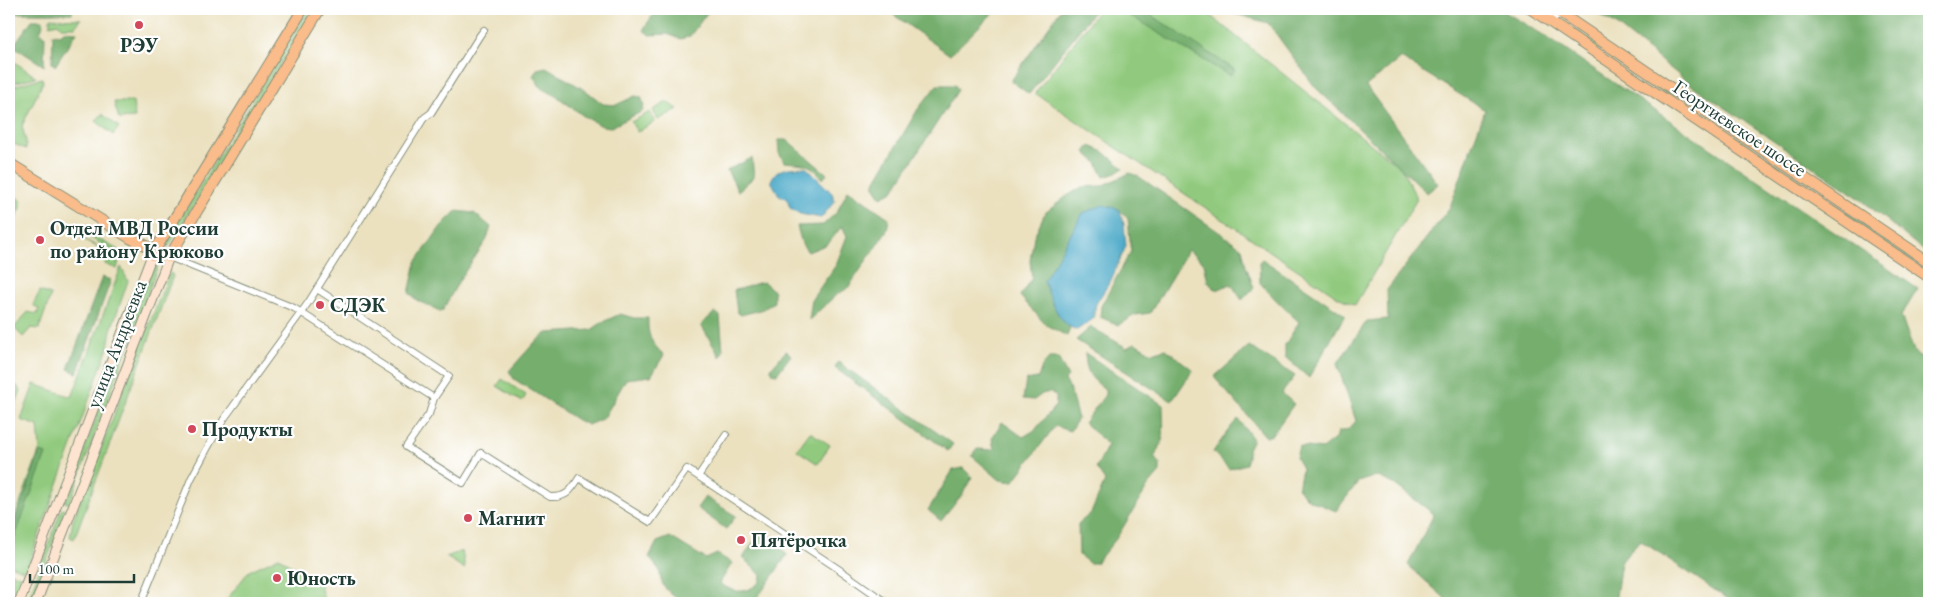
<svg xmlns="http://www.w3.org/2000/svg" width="1938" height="612" viewBox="0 0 1938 612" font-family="'EB Garamond',serif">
<rect width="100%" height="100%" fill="#fff"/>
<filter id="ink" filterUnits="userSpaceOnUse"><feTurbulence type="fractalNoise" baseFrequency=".02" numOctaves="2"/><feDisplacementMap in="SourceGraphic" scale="10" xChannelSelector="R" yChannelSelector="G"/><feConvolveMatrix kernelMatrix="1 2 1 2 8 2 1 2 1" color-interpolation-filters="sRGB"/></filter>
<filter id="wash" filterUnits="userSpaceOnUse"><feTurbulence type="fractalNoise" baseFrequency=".0096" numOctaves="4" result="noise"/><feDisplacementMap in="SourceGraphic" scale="20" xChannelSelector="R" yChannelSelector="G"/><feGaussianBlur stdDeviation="1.12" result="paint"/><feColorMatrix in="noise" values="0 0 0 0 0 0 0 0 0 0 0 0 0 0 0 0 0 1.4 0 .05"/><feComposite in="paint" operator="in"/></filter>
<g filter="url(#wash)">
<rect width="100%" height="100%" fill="#ebe1bf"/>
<g fill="#91ca7e" stroke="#588459">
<path d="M309,9H314L169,246H167L165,243Z"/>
<path d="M1099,9H1202L1402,169L1417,199L1355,305L1338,297L1035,93L1089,23Z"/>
<path d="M50,18L81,19L75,27H61L58,23L50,25Z"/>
<path d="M1576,30L1929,268V273L1574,32Z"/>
<path d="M9,58L36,77L9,84Z"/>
<path d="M42,78L43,82L22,126L26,141V149L9,142V87Z"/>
<path d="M114,102H133L135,118L119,119Z"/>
<path d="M667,102L678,109L658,120L653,110Z"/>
<path d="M650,112L655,122L637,132L631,122Z"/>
<path d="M102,114L119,127L113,135L96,121Z"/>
<path d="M13,195L21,200V208L9,230V210Z"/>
<path d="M76,226L118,250L116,253L76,229Z"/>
<path d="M80,237L114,256L113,259L118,263L119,261L117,269L105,264C108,250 90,243 80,237Z"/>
<path d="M153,265L158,266L69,504L65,502Z"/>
<path d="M121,267L128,281L111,330L108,348L27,568L23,570L9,565V533L40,449L38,426L21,420L34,384L72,397Z"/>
<path d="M171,273L173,276L74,539L70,537L73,520L169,274Z"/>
<path d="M40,291L51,295L39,329L31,328L23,337L14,328L28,312L37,314L39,309L33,305Z"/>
<path d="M9,376L21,391L15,405L9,402Z"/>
<path d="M502,379L526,395L522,402L497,386Z"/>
<path d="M810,432L830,445L818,464L797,450Z"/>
<path d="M64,509L65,511L31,603H27L61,510Z"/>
<path d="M462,551L465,569L446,557Z"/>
<path d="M279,557L320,585L325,603H224L249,571Z"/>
<path d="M9,572L24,577L18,593L11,603H9Z"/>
</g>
<g fill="#74ae6d" stroke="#4a7650">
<path d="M9,9H73L72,13H9Z"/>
<path d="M657,9H710L690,36L681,39L667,34L650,35L643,30Z"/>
<path d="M896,9H997L950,55L891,13Z"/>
<path d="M1061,9H1096L1029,94L1011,81Z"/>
<path d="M1119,9H1142L1235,70L1230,76Z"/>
<path d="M1217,9H1500L1545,36L1918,289L1901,316L1915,353L1929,362V603H1734L1640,540L1621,562L1615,603H1450L1408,565L1434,514L1394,484L1376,476L1358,482L1336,511L1309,500L1298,489L1302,468L1296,458L1299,446L1322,449L1336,438L1338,432L1349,429L1356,421L1337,364L1367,321L1388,319L1387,290L1450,207L1485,110L1401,58L1366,86L1438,184L1427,193L1315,87L1268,23Z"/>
<path d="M1590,9H1929V255L1859,198L1690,84L1615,24Z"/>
<path d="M32,20H43V25L40,32L45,36L44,66L13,46Z"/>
<path d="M64,31L77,32L55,66L52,63L53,34L61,35Z"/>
<path d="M546,67L588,92L603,104L616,105L635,96L641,97L644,104L643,111L611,127L602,126L585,117L555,95L542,89L533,76L537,69Z"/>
<path d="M937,85H955L958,90L893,191L881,197L873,185L918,109Z"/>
<path d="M778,140H787L827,174L823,179C810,162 804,164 784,162L779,153Z"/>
<path d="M1090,146L1104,152L1123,168L1116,173L1104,177L1097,163L1085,152Z"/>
<path d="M752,158L754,177L738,191L727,170Z"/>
<path d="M1130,173L1138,176L1242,248L1246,266L1254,288L1242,300L1231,284L1216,290L1208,282L1204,263L1188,250L1150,313L1135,315L1118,325L1100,317L1101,306L1131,251L1128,219L1119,209L1044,281L1058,314L1070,328L1067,336L1046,325L1020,296L1032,278L1030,261L1034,236L1045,213L1067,196L1082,187L1102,186Z"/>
<path d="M848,190L889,218L887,230L848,288L836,295L809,320L812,299L836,265L847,236L842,226L828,244L808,252L802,244L797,226L823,225L837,212Z"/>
<path d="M456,211L474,213L491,227L486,241L460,279L442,312L418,301L409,293L416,262L442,225Z"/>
<path d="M1262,259L1345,315L1309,378L1285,357V345L1299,322L1279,303L1260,283L1259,262Z"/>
<path d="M102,277L111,280L77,373L68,369Z"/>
<path d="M764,282L774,291V302L764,309L741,315L737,312L734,290C745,289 753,283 764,282Z"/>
<path d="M715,312L720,316L723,351L720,357L701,325Z"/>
<path d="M620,314L634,318H648C647,335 651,343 664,355L651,376L626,379L604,418L588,425L577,420L514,379L509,371L535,342L547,333L591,330L603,322Z"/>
<path d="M1091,327L1127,348L1135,343L1152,353L1166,349L1193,370L1172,401L1076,340Z"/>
<path d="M1249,346L1295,376L1282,393L1294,404L1272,435L1266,437L1214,377Z"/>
<path d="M786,351L791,355L777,374L772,373L771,368Z"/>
<path d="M1085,353L1163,405C1163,424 1167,441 1154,457L1160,464V472L1148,486L1116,539L1096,563H1089L1079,555L1078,524L1091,513L1105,481L1096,468L1108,445L1084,423L1105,395V389C1090,378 1086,373 1085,353Z"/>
<path d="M1049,358H1058L1068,377L1065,380L1069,387L1078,419L1070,431L1055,426L1013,482L1000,480L972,456L977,449L994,450L992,438L1002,422L1023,437L1035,430L1056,405V396L1050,392L1042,394L1034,400L1023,399L1026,380L1038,378L1042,366Z"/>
<path d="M838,362L953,444L948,451L835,368Z"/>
<path d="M1238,419L1253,439L1248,449V457L1246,464L1229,469L1213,452L1230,428Z"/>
<path d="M40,452L46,454L14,539L10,537Z"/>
<path d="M963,468L972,477L962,495L941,521L928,510L953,470Z"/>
<path d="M705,497L736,516L726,529L697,508Z"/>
<path d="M760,531L779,545L787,555L754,603C742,603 691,606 684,602C671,596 659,586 660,571L649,557L657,542L670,537L706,559L717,554L732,563L720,583C734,594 746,594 760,582L761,575L743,558Z"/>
</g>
<g fill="#48a8c7" stroke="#34727e">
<path d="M806,167L832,193L835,201L821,218L800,214L790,208L787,199L779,195L771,181C776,166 792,168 806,167Z"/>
<path d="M1103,205L1119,209L1124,224L1126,246L1111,280L1096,304L1093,319L1077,330C1057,324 1051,298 1044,281L1083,213Z"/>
</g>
</g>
<g filter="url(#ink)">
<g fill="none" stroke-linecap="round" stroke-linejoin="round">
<defs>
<g id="minor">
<path d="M1544,16L1557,17L1564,15L1568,9"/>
<path d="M169,257L294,308L434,398"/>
<path d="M317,289L449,376L434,398L429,414L406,447L463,483L481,453L550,497C566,498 571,491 579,478L650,522L687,469L837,568L887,603"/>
<path d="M699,475L726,435"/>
<path d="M141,603L191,479L207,449L224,419L308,303L424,118L431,113L480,35L484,30"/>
</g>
<g id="secondary">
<path d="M19,603L152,255"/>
<path d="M36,603L169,257"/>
</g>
<g id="primary">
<path d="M1531,9L1929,277"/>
<path d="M1554,9L1929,262"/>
<path d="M9,163L130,238L169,257"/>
<path d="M152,255L303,9"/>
<path d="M169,257L320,9"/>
</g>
</defs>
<use href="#minor" stroke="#858f7a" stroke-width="8"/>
<use href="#secondary" stroke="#858f7a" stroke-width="11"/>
<use href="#primary" stroke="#858f7a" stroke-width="12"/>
<use href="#minor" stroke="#fff" stroke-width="6"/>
<use href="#secondary" stroke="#fde4d0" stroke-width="9"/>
<use href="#primary" stroke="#f9bc8a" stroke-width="10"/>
</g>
</g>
<g fill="#d1495b" stroke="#fff" stroke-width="2">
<circle cx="139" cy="25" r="5"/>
<circle cx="40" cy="240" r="5"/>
<circle cx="320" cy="305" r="5"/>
<circle cx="192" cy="429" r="5"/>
<circle cx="468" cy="518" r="5"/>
<circle cx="741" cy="540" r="5"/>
<circle cx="277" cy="578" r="5"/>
</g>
<g text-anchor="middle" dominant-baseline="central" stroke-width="4.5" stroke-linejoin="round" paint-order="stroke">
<g font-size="20" font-weight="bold" fill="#1f3d34" stroke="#fff" text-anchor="start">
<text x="139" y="45" text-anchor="middle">РЭУ</text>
<text x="50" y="228">Отдел МВД России<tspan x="50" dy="23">по району Крюково</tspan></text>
<text x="330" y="305">СДЭК</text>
<text x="202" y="429">Продукты</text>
<text x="478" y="518">Магнит</text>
<text x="751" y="540">Пятёрочка</text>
<text x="287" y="578">Юность</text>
</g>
<g font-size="20" fill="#1f3d34" stroke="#fff">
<text transform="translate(1740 128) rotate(34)">Георгиевское шоссе</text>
<text transform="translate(116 344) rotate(-69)">улица Андреевка</text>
</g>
</g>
<rect width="1938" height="612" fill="none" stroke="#fff" stroke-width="30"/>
<path d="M30 574v8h104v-8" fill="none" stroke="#1f3d34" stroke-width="2.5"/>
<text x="38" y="574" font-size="15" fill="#1f3d34" stroke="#ffffff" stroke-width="4" paint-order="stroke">100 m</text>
</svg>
